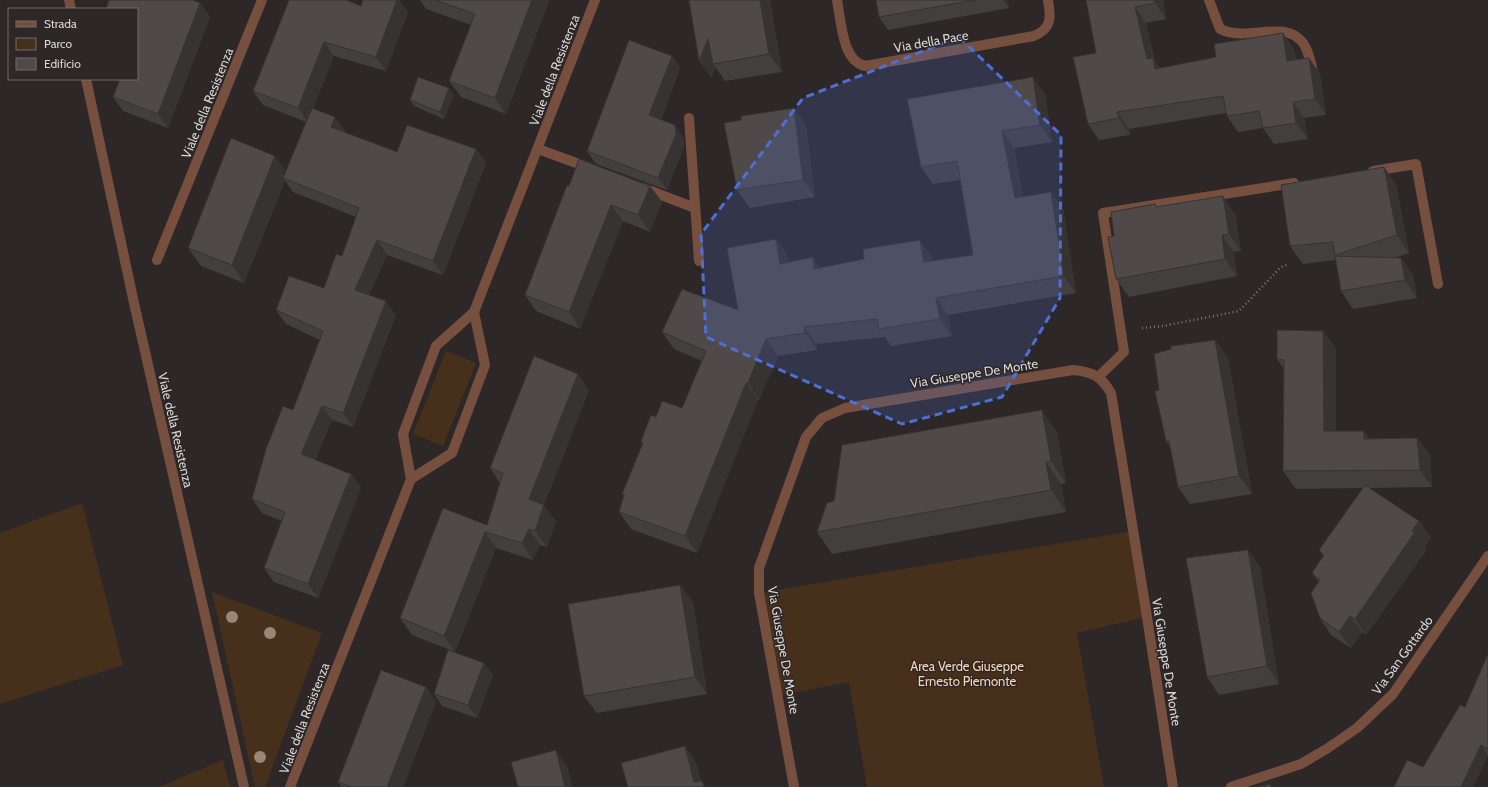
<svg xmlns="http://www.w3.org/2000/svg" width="1488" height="787" viewBox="0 0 1488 787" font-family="Cabin,sans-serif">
<rect width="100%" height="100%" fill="#2d2727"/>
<g fill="#47301b">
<path d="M446,351L476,363L443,446L413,434Z"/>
<path d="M82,503L123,665L0,704V533Z"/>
<path d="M1133,531L1147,617L1077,633L1104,787H867L849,682L778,696L759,593Z"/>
<path d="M212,592L322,633L265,787H255Z"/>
<path d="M223,760L230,787H159L161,786Z"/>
</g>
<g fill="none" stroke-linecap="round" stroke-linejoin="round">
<path stroke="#7b7676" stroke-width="2.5" stroke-dasharray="1 3" stroke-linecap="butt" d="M1142,328L1163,326L1239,311L1281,267L1289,264"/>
<g stroke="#764f3e" stroke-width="10">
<path d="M1209,0L1220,29C1248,43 1284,18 1303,43C1308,50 1310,60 1312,67"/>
<path d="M689,118L699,261"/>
<path d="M538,149L590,168"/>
<path d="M1373,171L1416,164L1438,284"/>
<path d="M643,188L695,208"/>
<path d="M1098,377L1124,352L1103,213L1294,183"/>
</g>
<g stroke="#764f3e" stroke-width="10">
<path d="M69,0L71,9"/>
<path d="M837,0C841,20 842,61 865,66L1034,36C1052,28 1051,18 1048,0"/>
<path d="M86,79L134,303L244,787"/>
<path d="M157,260L262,0"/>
<path d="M411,479L452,453L485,365L474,312"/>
<path d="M290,787L411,479L403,434L436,346L474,312L595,0"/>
<path d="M794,787L759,593V568L806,437L822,418L845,408L1073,370C1093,372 1101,376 1111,393L1147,617L1173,787"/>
<path d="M1231,787L1301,764L1328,748L1357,728L1393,694L1488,556"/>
</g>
</g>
<g fill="#9c8573">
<circle cx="232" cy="617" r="6"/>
<circle cx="270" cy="633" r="6"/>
<circle cx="260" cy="757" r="6"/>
</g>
<g fill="#443f3f">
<path d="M420,0H548L549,1L506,114L461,97L449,81L471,25L426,9Z"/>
<path d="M689,0H770L782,72L725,81L716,68L711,78L699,61Z"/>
<path d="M876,0H1007L1009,8L888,30L879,17Z"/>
<path d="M1086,0H1163L1166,19L1146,23L1155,61L1160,68L1294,49L1296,59L1309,58L1320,74L1326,115L1304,118L1308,139L1274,144L1263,128L1238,132L1227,116L1226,113L1129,129L1130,135L1099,140L1088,124L1096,53Z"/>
<path d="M200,3L210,17L168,128L123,111L113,97Z"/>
<path d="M361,6L408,12L386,71L334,56L313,108L345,131L344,132L397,152L476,149L486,163L443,275L387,255L369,295L396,315L353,427L332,420L315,460L351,474L361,488L318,598L274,582L264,568L282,521L262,513L252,499L293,410L320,340L286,324L276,310L324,288L342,256L356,217L293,192L285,181L244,283L201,266L188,248L286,171L306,122L263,105L253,91Z"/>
<path d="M672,56L680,68L661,120L684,138V146L667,190L596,164L587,151Z"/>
<path d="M454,94L444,119L414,106L410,100Z"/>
<path d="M1045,94L1052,142L1014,148L1023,196L1063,209L1076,293L948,315L952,336L891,346L885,337L816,344L817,350L778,356L759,400H758L697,553L631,529L619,512L624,497L622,494L642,444L641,441L656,417L682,408L702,361L674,349L662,332L738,310L776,239L788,256L789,262L813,257L820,268L932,257V261L973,255L960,180L933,184L921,167Z"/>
<path d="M794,108L806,125L815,197L750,208L737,190L741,120Z"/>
<path d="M1384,167L1396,185L1409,253L1394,258H1401L1413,275L1417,298L1353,309L1341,291L1336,260L1303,264L1290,246Z"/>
<path d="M569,186H650L662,202L650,232L623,221L580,329L536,311L525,295Z"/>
<path d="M1155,204L1157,207L1235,214L1241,251L1234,252L1237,276L1129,297L1116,279L1114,236Z"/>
<path d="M1323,331L1336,349V431H1364L1370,439L1417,438L1430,455L1432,487L1369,488L1419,521L1431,538L1425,546L1427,549L1366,635L1362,632L1351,648L1331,635L1320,618L1319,583L1312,573L1323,556L1319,550L1363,488L1296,489L1283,471L1284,369L1277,359Z"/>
<path d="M1215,340L1228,358L1252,494L1190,504L1178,487L1171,448L1166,441L1159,390Z"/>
<path d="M589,390L544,505L556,521L547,547L540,545L533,560L496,548L455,652L412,635L400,618L487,525L500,483L490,468Z"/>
<path d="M1057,432L1066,483L1061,484L1066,512L832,554L817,532L834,501Z"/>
<path d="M1248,550L1260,567L1279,684L1219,695L1207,677Z"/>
<path d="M680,585L693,602L707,694L597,713L584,696Z"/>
<path d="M1488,654V755L1473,787H1394L1423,767L1465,707Z"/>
<path d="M484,663L493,675L477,718L442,706L434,694Z"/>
<path d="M426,687L436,702L403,787H342L338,782Z"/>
</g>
<g fill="#373333">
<path d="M397,0H400L408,12L386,71L376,57Z"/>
<path d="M532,0H548L549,1L506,114L495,98Z"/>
<path d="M760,0H770L782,72L769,54Z"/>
<path d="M1003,0H1007L1009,8Z"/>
<path d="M1154,0H1163L1166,19L1155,3Z"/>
<path d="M200,3L210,17L168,128L158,114Z"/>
<path d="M1135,7L1146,23L1155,61L1164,74L1166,86L1147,59Z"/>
<path d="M1283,33L1294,49L1298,77L1287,61Z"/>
<path d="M708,39L713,64L716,68L711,78L699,61Z"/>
<path d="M324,42L334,56L308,122L298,108Z"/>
<path d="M672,56L680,68L658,127L649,115Z"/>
<path d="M1309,58L1320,74L1326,115L1315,99Z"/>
<path d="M1033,77L1045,94L1052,142L1040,125Z"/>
<path d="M449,88L454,94L444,119L440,112Z"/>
<path d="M1293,102L1304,118L1308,139L1296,123Z"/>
<path d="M794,108L806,125L815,197L803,180Z"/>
<path d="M1117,112L1129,129L1130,135L1119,118Z"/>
<path d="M335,117L345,131L341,141L331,127Z"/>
<path d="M675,125L684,138V146L667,190L658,178Z"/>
<path d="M1002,131L1014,148L1027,215L1015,198Z"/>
<path d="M476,149L486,163L443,275L433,261Z"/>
<path d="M275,156L288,174L283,178L285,181L244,283L232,265Z"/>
<path d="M1384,167L1396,185L1409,253L1397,235Z"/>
<path d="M650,186L662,202L650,232L638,215Z"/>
<path d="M1051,192L1063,209L1076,293L1064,276Z"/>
<path d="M1223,196L1235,214L1241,251L1229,234Z"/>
<path d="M611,205L623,221L580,329L569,312Z"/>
<path d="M1222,235L1234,252L1237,276L1225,259Z"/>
<path d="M776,239L788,256L792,281L780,264Z"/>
<path d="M377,240L387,255L365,304L355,290Z"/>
<path d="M920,240L932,257L935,279L924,262Z"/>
<path d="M813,257L825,274L814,269Z"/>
<path d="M1401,258L1413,275L1417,298L1405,280Z"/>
<path d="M936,298L948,315L952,336L940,319Z"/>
<path d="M386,301L396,315L353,427L343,413Z"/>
<path d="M804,327L816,344L817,350L805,333Z"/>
<path d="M1323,331L1336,349V449L1324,431Z"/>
<path d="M766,339L778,356L759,400L748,383Z"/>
<path d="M1215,340L1228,358L1252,494L1239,476Z"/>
<path d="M578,374L589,390L544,505L556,521L547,547L535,531L529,499Z"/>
<path d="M746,383L758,400L697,553L685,536Z"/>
<path d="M322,406L332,420L311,468L301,454Z"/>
<path d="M1042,410L1057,432L1066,483L1051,461Z"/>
<path d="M1364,431L1377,448L1364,439Z"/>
<path d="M1417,438L1430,455L1432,487L1420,470Z"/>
<path d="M1046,462L1061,484L1066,512L1051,490Z"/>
<path d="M351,474L361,488L318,598L308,584Z"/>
<path d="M1419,521L1431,538L1425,546L1427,549L1366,635L1355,619L1412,531Z"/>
<path d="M529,529L540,545L533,560L522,543Z"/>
<path d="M485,532L496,548L455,652L444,636Z"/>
<path d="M1248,550L1260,567L1279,684L1267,666Z"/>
<path d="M680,585L693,602L707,694L695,677Z"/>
<path d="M1350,616L1362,632L1351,648L1339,632Z"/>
<path d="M484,663L493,675L477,718L468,705Z"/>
<path d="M426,687L436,702L403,787H387Z"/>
<path d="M1481,745L1488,755L1473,787H1461Z"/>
<path d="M685,746L697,764L703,787L694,782Z"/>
<path d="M556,750L568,768L573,787H565Z"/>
<path d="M702,781L706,787H704Z"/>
</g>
<g fill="#4f4949" stroke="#373333">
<path d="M109,0H193L200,3L158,114L113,97L120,79H137V9H106Z"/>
<path d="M289,0H346L361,6L363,0H397L376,57L324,42L298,108L253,91Z"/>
<path d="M435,0H532L495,98L449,81L475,14Z"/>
<path d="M689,0H760L769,54L713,64L708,39L699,61Z"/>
<path d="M876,0H975L879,17Z"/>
<path d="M1086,0H1154L1155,3L1135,7L1147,59L1153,58L1155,69L1216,57L1214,44L1283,33L1287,61L1309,58L1315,99L1293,102L1296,123L1263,128L1259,111L1227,116L1223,96L1117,112L1119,118L1088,124L1073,57L1096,53Z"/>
<path d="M629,40L672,56L649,115L675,125L676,134L658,178L587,151Z"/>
<path d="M418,77L449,88L440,112L410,100Z"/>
<path d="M1033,77L1040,125L1002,131L1015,198L1051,192L1064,276L936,298L940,319L879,329L877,319L804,327L805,333L766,339L748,383H746L685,536L619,512L624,495L622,494L643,443L641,441L651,415L656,417L662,401L682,408L706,351L662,332L682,289L738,310L727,248L776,239L780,264L813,257L814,269L864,259L863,249L920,240L924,262L973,255L957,161L921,167L907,99Z"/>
<path d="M312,108L335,117L331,127L397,152L407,125L476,149L433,261L377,240L355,290L386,301L343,413L322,406L301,454L351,474L308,584L264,568L285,512L252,499L266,449L283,406L293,410L323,331L276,310L289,276L324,288L336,254L342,256L359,208L283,178Z"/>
<path d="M794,108L803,180L737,190L724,123L741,120V116Z"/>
<path d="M231,138L275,156L232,265L188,248Z"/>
<path d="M579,159L650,186L638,215L611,205L569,312L525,295L567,185L569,186Z"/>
<path d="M1384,167L1397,235L1335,255L1333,242L1290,246L1281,185Z"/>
<path d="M1223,196L1229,234L1222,235L1225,259L1116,279L1108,237L1114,236L1111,212L1155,204L1156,207Z"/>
<path d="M1335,256L1401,258L1405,280L1341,291Z"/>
<path d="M1277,330L1323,331L1324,431H1364V439L1417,438L1420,470L1283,471L1284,360L1277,359Z"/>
<path d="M1215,340L1239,476L1178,487L1169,441H1166L1155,391L1159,390L1154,354L1171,349V346Z"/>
<path d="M534,356L578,374L529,499L544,505L535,531L529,529L522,543L485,532L444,636L400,618L443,508L487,525L503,473L490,468Z"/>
<path d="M1042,410L1051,461L1046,462L1051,490L817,532L827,503L834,501L842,445Z"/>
<path d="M1365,485L1419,521L1412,531L1415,532L1355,619L1350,616L1339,632L1320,618L1311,593L1320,580L1312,573L1324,555L1319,550Z"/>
<path d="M1248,550L1267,666L1207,677L1186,558Z"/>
<path d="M680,585L695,677L584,696L568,604Z"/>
<path d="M448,650L484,663L468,705L434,694Z"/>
<path d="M1488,654V749L1481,745L1461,787H1394L1407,760L1423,767L1460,705L1465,707Z"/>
<path d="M381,670L426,687L387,787H352L338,782Z"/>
<path d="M685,746L694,782L702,781L704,787H628L621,763Z"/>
<path d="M556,750L565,787H518L511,762Z"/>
<path d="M1270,784L1271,787H1258Z"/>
</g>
<path fill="#4c70d7" fill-opacity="0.2" stroke="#4c70d7" stroke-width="3" stroke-dasharray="8 5" stroke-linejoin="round" d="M959,37L1061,135L1060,298L1002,397L902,424L706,337L701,234L803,98Z"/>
<g text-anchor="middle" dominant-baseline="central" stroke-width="3" stroke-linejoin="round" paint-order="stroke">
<g font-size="13" fill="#d8d4d4" stroke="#2d2727">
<text transform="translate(931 41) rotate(-10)">Via della Pace</text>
<text transform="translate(554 70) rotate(-69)">Viale della Resistenza</text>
<text transform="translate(207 103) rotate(-68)">Viale della Resistenza</text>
<text transform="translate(974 373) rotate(-9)">Via Giuseppe De Monte</text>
<text transform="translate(176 430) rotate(77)">Viale della Resistenza</text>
<text transform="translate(784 650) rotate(80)">Via Giuseppe De Monte</text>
<text transform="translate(1402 655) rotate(-54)">Via San Gottardo</text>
<text transform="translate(1167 662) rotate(81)">Via Giuseppe De Monte</text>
<text transform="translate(304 718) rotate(-69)">Viale della Resistenza</text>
</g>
<g font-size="13" fill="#f7d2b1" stroke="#2d2727">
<text x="967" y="666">Area Verde Giuseppe<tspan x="967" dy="15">Ernesto Piemonte</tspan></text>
</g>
</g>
<rect x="8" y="8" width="130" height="72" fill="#2d2727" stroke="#716c6c"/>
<rect x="16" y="21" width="20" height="6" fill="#764f3e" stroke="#716c6c"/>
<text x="44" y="28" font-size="12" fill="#d8d4d4">Strada</text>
<rect x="16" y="38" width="20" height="12" fill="#47301b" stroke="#716c6c"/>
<text x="44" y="48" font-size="12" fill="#d8d4d4">Parco</text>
<rect x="16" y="58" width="20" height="12" fill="#4f4949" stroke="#716c6c"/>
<text x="44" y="68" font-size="12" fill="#d8d4d4">Edificio</text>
</svg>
